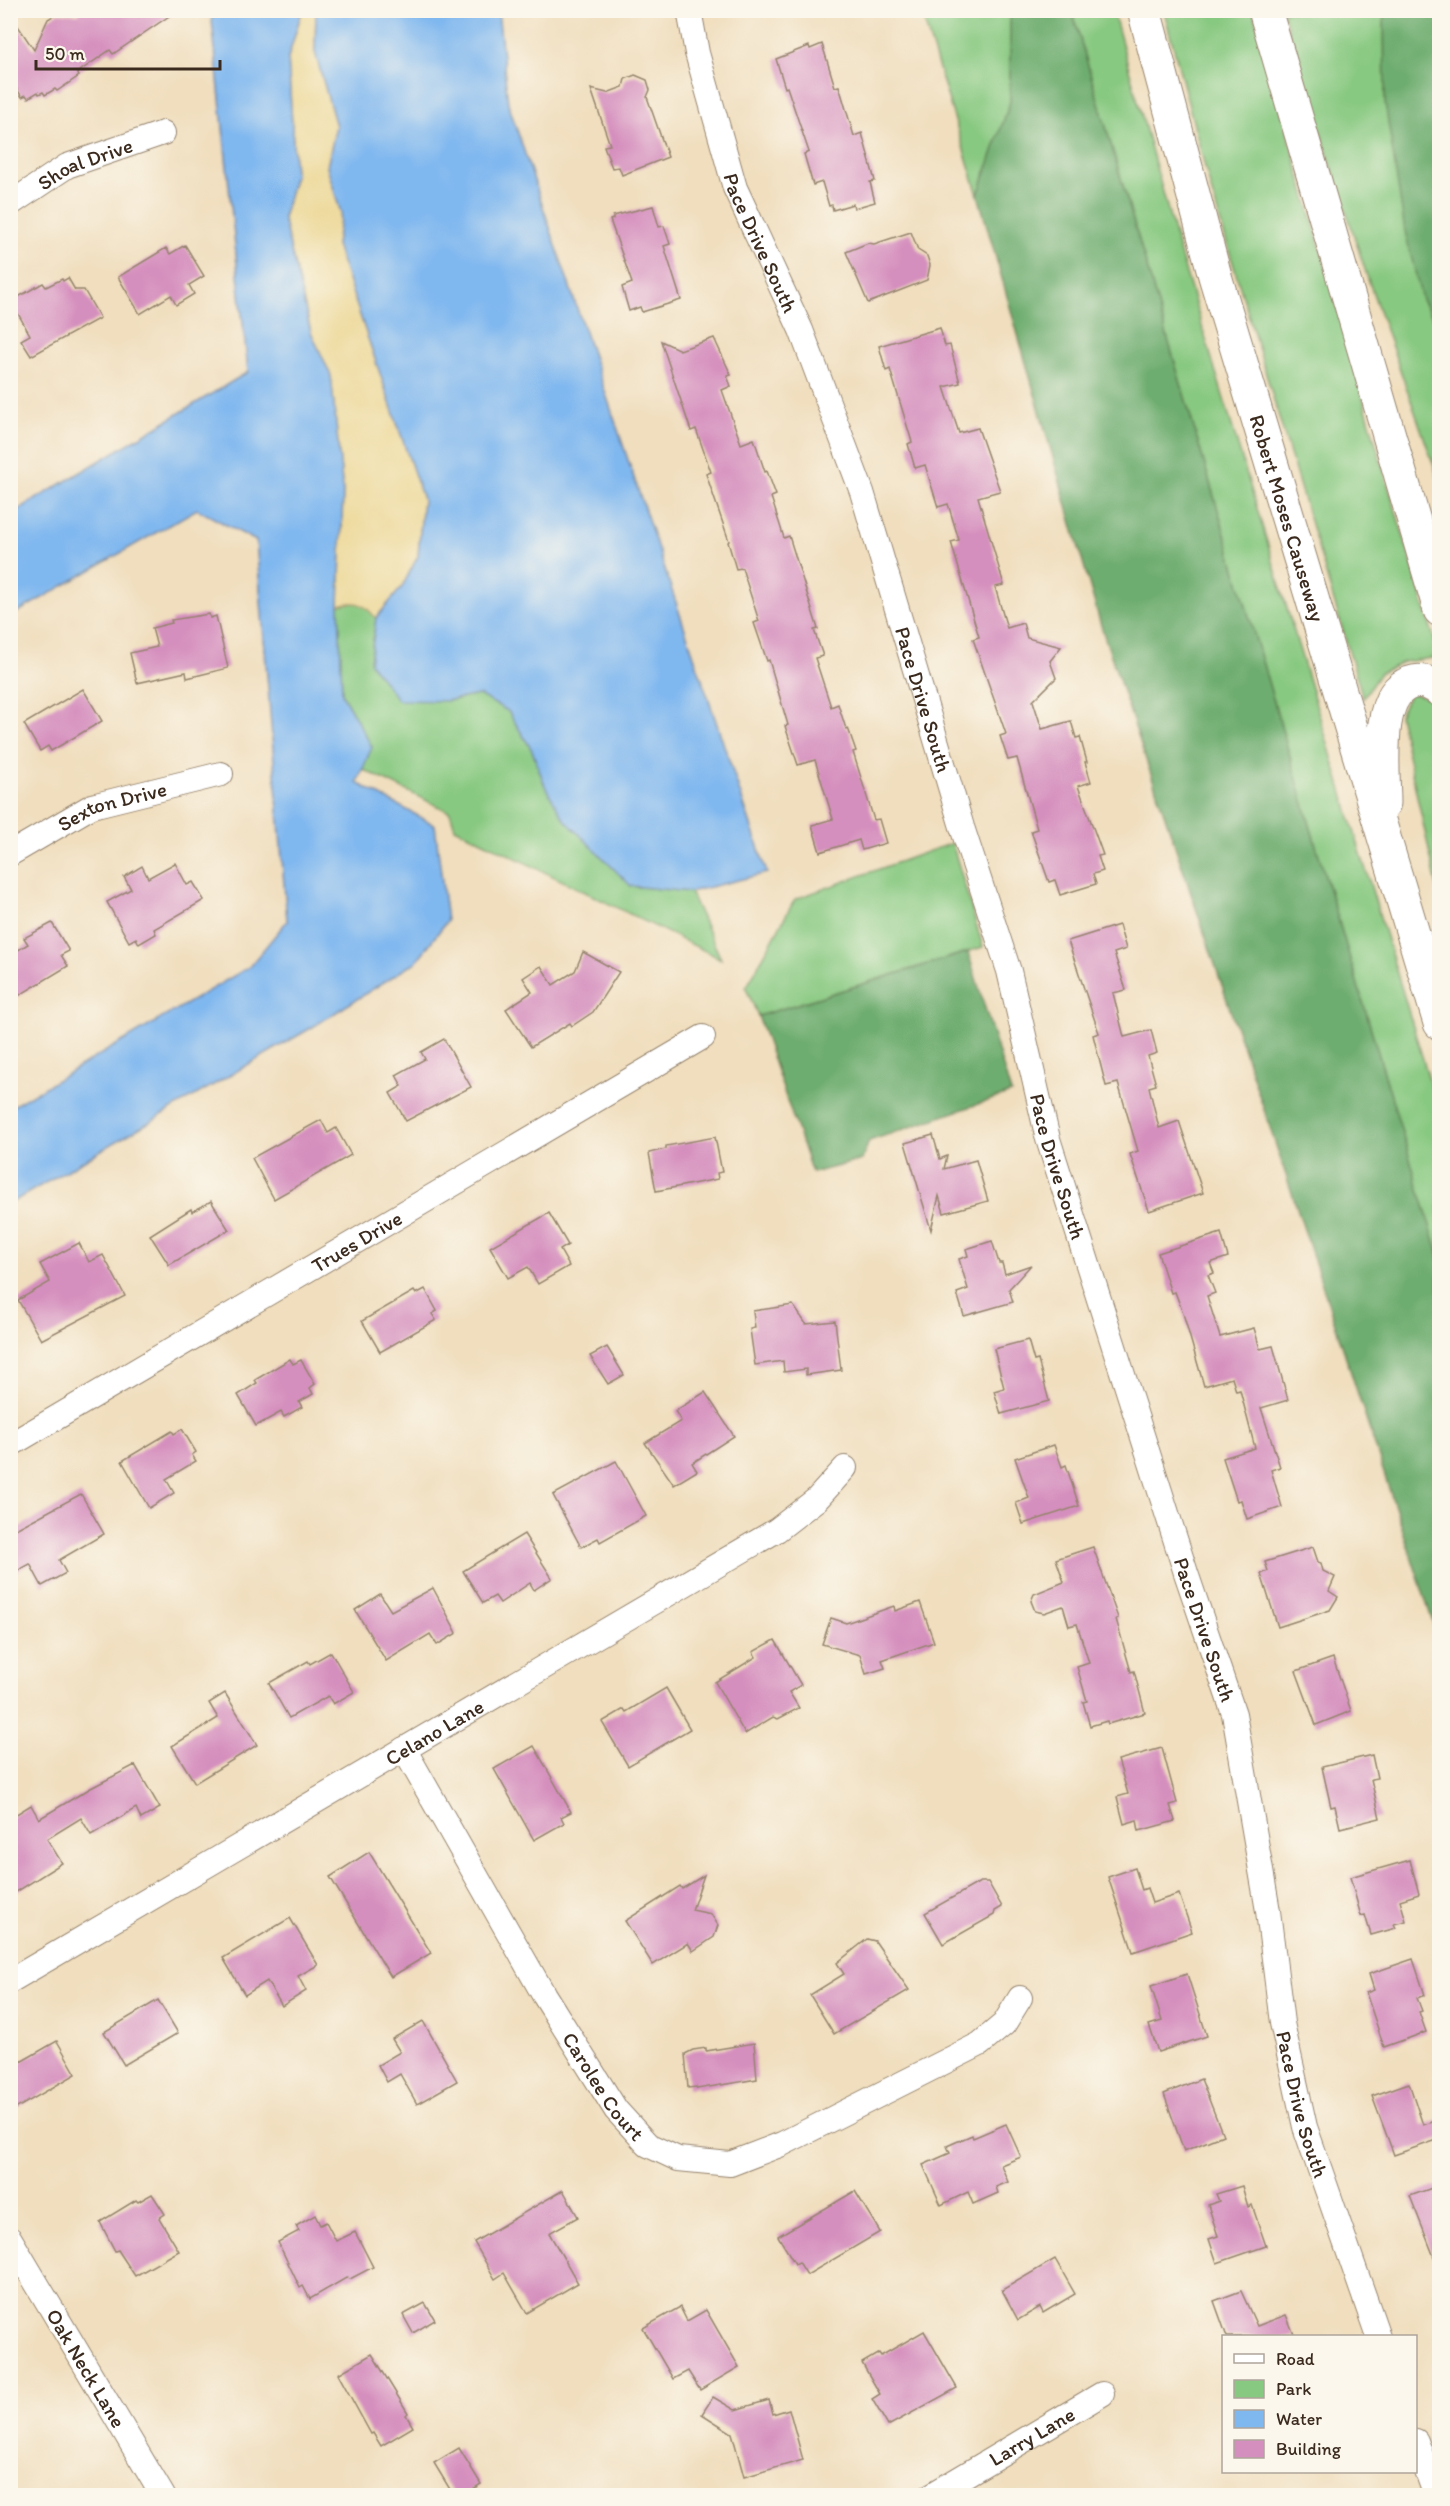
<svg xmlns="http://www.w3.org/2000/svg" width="1450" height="2506" viewBox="0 0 1450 2506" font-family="Itim,sans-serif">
<rect width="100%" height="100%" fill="#fbf7ec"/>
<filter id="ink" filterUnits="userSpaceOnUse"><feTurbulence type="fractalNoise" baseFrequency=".0167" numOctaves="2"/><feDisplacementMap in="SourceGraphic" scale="12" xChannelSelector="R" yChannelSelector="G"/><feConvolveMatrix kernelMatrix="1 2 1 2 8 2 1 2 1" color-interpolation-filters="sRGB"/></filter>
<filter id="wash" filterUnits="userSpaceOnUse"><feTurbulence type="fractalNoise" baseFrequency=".008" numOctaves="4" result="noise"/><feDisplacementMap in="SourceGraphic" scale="24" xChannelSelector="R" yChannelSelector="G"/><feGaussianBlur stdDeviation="1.35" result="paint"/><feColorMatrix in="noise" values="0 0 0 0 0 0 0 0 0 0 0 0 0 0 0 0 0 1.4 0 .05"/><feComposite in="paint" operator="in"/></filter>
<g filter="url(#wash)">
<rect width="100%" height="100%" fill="#f0debe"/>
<g fill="#88c981" stroke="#627a50" stroke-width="1.5">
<path d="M921,11H1010V102L978,195Z"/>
<path d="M1072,11H1113L1179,250L1435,1099L1440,1114L1439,1256L1312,832Z"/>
<path d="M1164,11H1253L1380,458L1439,655V657L1404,662L1380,673L1363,698L1211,190Z"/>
<path d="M1283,11H1384L1385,102L1422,300L1439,328V480L1368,279L1292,43Z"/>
<path d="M353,602L364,604L376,618L370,662L445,701L479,695L508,711L532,750L545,786L631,886L690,892L721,959L455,828L450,812L362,769L372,747L342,694L339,605Z"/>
<path d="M1410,693L1437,700L1439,708V895L1399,715Z"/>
<path d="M952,843L983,947L758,1016L746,988L795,899Z"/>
</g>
<g fill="#6ead6f" stroke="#546c46" stroke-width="1.5">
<path d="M1010,11H1072L1312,832L1439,1256V1641L1297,1208L1102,629L978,195L1010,102Z"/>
<path d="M1384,11H1439V328L1422,300L1405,231L1385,102Z"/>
<path d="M968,952L1011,1093L869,1141L862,1160L812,1173L758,1016Z"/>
</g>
<path fill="#eeda9e" stroke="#94825e" stroke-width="1.5" d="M302,11H316L315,52L336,126L327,167L341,213L336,245L423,499L418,556L402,587L376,618C364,604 358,600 339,605L343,492L331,376L311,332L283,218L295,175L288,58Z"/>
<g fill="#7fb7ef" stroke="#5d7086" stroke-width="1.5">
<path d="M211,11H302L288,58L295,175L283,218L311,332L331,376L343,492L339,605L342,694L372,747L357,783L435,825L447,921L416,962L311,1028L11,1203V1107L249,967L287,921L256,541L197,509L11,616V514L248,372Z"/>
<path d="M316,11H498L508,103L767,873L690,892L631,886L564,819L545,786L532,750L508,711L479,695L445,701L398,700L370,663L376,618L402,587L418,556L423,499L336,245L341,213L327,167L336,126L315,52Z"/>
</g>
<g id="blocks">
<g fill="#d58fbe">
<path d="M84,10H178L113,54L110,50L77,73L79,76L57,91L55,89L45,95L43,92L39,94L38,92L28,98L26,95L22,97L10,79V14L34,50L48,19L58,13L78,14Z"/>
<path d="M822,44L835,87L839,86L854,136L862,133L875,181L870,182L875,202L854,208L853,204L833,210L832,205L829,206L822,182L813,185L804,154L809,152L787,87L785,88L776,59L809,46L810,49Z"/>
<path d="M635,75L647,80L650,90L647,97L668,157L622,175L619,167L612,168L604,146L610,145L591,89L607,93L623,87L625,79Z"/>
<path d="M653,206L659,227L664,226L670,244L664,246L681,300L642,312L640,307L629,311L622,287L632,283L610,220L613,219V216Z"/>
<path d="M911,232L918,250L927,256L930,265L927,280L868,303L846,252L868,243L874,244Z"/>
<path d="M185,245L204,276L189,285L194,294L176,305L171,295L140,314L118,277L166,248L170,254Z"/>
<path d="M68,278L75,290H84L100,318L31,356L21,340L30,335L11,301L43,283L46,287L62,279L63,281Z"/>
<path d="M940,328L945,346L950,345L960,383L944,387L959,433L978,428L1000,491L978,497L1004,585L995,587L1007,628L1023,623L1027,638L1061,647L1050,661L1056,678L1033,701L1042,729L1071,721L1076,738L1080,737L1087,762H1085L1091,782L1078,786L1103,855L1098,856L1103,871L1093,874L1096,884L1060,895L1055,880L1049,882L1031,831L1037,829L1017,758L1008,760L1000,736L1006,734L973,639L979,637L951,542L959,540L948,504L938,507L925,465L915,468L908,444L912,442L890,369L886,371L879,346Z"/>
<path d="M714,338L731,375L727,376L731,386L722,390L741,444L754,439L765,472L767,471L776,495L771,497L784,538L789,536L818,629L814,630L823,656L815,658L831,707L838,704L846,729L848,728L856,751L853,752L874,820L879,819L886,843L862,850L859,840L820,852L812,825L833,819L815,760L798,765L785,726L788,725L769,660L767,661L754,623L759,621L742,568L736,569L728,542L729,541L706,474L711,472L696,429L691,431L661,341L680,350Z"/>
<path d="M209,614L210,618L216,616L228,668L187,678L186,672L137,683L130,653L157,647L152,628L172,623L171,620Z"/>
<path d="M83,689L102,721L51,751L48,746L40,751L24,724Z"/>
<path d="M175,863L187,885L193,882L204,900L154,929L156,934L139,944L136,938L129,942L107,902L131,889L124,877L142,866L148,878Z"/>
<path d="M52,923L69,951L61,955L68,966L10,1001V955L28,944L24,938Z"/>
<path d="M1119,925L1126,949L1114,953L1126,990L1113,993L1124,1037L1151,1030L1157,1053L1148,1056L1156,1085L1149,1087L1159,1128L1179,1121L1203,1193L1149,1211L1130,1154L1138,1151L1118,1083L1106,1086L1093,1035L1099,1033L1068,941Z"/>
<path d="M583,952L619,972L593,1012L572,1026L570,1023L531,1047L506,1009L532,992L523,978L541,966L553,985L575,971Z"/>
<path d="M444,1039L471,1087L406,1121L390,1093L402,1086L396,1075L425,1059L421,1052Z"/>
<path d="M321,1120L328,1133L336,1128L351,1155L274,1199L252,1158Z"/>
<path d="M933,1135L940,1159L947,1156L944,1169L976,1160L988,1201L944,1213L939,1196L931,1230L905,1143Z"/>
<path d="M715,1137L722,1172L717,1173L718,1179L656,1191L649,1153L666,1149V1146Z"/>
<path d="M211,1201L229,1230L169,1265L150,1235L191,1209L192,1212Z"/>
<path d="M549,1213L568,1245L560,1250L569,1266L538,1284L528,1267L508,1278L490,1247Z"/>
<path d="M1221,1233L1228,1257L1210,1263L1214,1273L1208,1275L1215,1293L1207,1296L1220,1337L1254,1328L1260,1349L1273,1346L1288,1400L1261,1408L1280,1467L1271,1470L1282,1507L1247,1519L1241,1500L1237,1501L1223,1458L1255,1448L1240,1390L1236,1391L1232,1378L1204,1386L1183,1313L1175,1292L1171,1293L1158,1253Z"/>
<path d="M992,1241L999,1263H1002L1005,1274L1031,1265L1009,1289L1013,1302L964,1316L957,1293L968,1289L959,1259L968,1256L966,1249Z"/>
<path d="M79,1243L89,1262L103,1255L125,1296L41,1340L18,1300L50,1282L40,1264Z"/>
<path d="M425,1289L437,1311L432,1314L436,1320L380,1352L362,1321L414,1291L416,1294Z"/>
<path d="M793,1305L806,1324L835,1321L841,1370L806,1375V1369L784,1372L783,1361L755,1365L750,1329L755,1328L753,1311Z"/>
<path d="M1028,1340L1034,1361L1038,1360L1049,1401L1001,1414L994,1391L1004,1388L994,1349Z"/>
<path d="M607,1347L624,1375L608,1384L590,1356Z"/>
<path d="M290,1359L293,1364L301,1360L315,1384L310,1388L313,1394L299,1402L302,1407L284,1417L281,1412L256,1426L238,1395L257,1383L255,1380Z"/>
<path d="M705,1392L734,1436L692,1463L697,1471L674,1485L645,1443L681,1421L675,1411Z"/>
<path d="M182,1429L196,1452L192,1455L196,1461L166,1479L174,1493L149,1508L122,1461L172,1431L174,1434Z"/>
<path d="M1054,1445L1062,1467L1066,1465L1079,1506L1023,1524L1016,1503L1029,1498L1015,1458Z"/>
<path d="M616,1461L646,1516L600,1542L598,1538L581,1547L553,1495Z"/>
<path d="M81,1494L104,1534L59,1560L66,1573L42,1586L30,1564L10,1575V1532Z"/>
<path d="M524,1534L552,1578L534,1590L530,1583L500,1603L495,1596L483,1603L463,1571Z"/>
<path d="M1093,1547L1118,1618L1116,1619L1131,1672L1134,1671L1145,1713L1108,1724L1107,1721L1090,1726L1083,1702L1087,1701L1077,1667L1089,1663L1077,1624L1069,1626L1063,1606L1044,1613L1035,1611L1031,1601L1034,1594L1064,1582L1056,1559Z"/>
<path d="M1313,1547L1318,1562L1321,1563L1323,1571L1335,1577L1329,1591L1338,1597L1330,1610L1278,1627L1261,1574L1268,1571L1265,1562Z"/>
<path d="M433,1588L457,1633L437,1645L430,1634L386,1661L355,1610L380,1594L391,1611Z"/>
<path d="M920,1602L934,1642L882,1660L885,1668L866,1674L860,1655L822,1644L831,1618L846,1623L894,1606L895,1611Z"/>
<path d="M775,1640L801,1685L789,1692L799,1708L778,1719L773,1717L745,1734L715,1682L756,1657L753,1652Z"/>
<path d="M331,1652L354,1692L333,1704L328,1696L289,1718L269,1683L308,1661L310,1664Z"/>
<path d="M1333,1658L1351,1711L1316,1725L1296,1671Z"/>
<path d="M666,1688L690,1729L628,1766L602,1722L624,1709L626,1712Z"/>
<path d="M225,1693L257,1745L195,1783L172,1746L218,1718L209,1703Z"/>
<path d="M534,1746L571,1812L561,1817L564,1823L534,1840L494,1769Z"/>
<path d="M1162,1748L1177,1803L1170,1805L1175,1821L1139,1831L1137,1820L1124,1824L1117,1797L1128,1794L1118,1760Z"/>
<path d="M1372,1755L1377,1778L1371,1779L1380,1818L1340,1828L1335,1806L1331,1807L1322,1767Z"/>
<path d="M135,1765L160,1808L141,1819L136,1808L91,1835L81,1818L47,1839L62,1863L10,1896V1818L31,1805L39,1819L89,1789Z"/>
<path d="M369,1852L431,1953L391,1977L330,1877Z"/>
<path d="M1410,1860L1419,1894L1400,1900L1406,1921L1394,1924L1396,1928L1371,1935L1365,1915L1361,1916L1350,1877Z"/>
<path d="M1135,1868L1142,1890L1147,1888L1152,1903L1179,1894L1192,1932L1133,1952L1108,1877Z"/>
<path d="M704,1875L692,1910L711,1914L718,1925L714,1937L693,1951L688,1943L653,1965L625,1921L680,1886L682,1889Z"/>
<path d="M980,1882H988L1002,1907L995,1911L994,1915L943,1944L925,1913Z"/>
<path d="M290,1918L318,1965L298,1976L306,1991L282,2006L267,1981L245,1995L223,1958Z"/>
<path d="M867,1939L875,1941L909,1990L834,2034L810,1995L844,1974L837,1963Z"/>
<path d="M1413,1959L1425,1995L1417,1998L1422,2011L1419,2012L1426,2032L1384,2047L1366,1993L1374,1990L1369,1974Z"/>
<path d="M1187,1974L1207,2036L1158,2052L1149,2025L1162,2021L1151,1986Z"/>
<path d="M158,2000L178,2033L124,2065L104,2032Z"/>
<path d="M423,2021L457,2081L417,2104L400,2074L387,2082L378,2065L400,2052L392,2039Z"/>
<path d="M57,2041L76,2074L10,2112V2068Z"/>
<path d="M754,2043L757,2079L697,2089L696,2087L688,2088L685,2054L693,2050L706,2048V2051Z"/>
<path d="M1201,2079L1223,2135L1184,2151L1164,2094Z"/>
<path d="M1409,2083L1423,2125L1440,2119V2139L1394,2155L1372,2096Z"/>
<path d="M1006,2124L1021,2157L1001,2165L1008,2182L996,2187L998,2193L973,2204L968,2192L941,2205L923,2165L950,2153L947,2146L972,2135L973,2138Z"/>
<path d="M1440,2185V2267H1438L1410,2196Z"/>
<path d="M1242,2186L1248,2207L1252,2205L1266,2246L1217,2263L1209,2239L1218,2236L1208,2205L1219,2201L1216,2194Z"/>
<path d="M563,2190L578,2217L549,2233L578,2283L527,2313L504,2273L495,2279L474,2242Z"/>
<path d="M855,2191L880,2232L807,2275L799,2262L795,2264L778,2236Z"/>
<path d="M152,2194L165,2214L159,2218L179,2251L135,2276L118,2250L115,2251L100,2222L136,2200L138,2202Z"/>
<path d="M315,2215L320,2225L326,2222L336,2241L355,2232L373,2267L350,2279L346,2278L310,2299L303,2286L300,2288L278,2242L299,2231L296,2226Z"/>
<path d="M1055,2259L1075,2294L1043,2313L1040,2307L1018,2320L1002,2290Z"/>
<path d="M1241,2291L1257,2326L1286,2315L1295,2337H1227L1214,2301Z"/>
<path d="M425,2303L435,2320L413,2333L403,2315Z"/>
<path d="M680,2307L687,2321L706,2310L739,2367L700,2390L688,2371L673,2379L643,2328Z"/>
<path d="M924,2331L957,2388L888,2426L872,2399L880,2394L862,2363L879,2353L881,2356Z"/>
<path d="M372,2354L408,2413L406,2415L413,2427L381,2446L373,2433L371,2434L338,2374Z"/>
<path d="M713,2397L735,2410L769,2400L773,2414L789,2409L803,2460L744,2477L732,2433L702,2414Z"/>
<path d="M459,2448L481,2484L462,2496H454L434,2463Z"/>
</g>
</g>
</g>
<g filter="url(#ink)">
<use href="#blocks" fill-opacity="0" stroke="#96846e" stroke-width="1.5"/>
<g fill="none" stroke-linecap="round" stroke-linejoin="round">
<defs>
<g id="minor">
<path id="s1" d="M689,10L697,53L735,188L801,330L862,492L962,827L1009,971L1048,1139L1186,1573L1234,1714L1268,1911L1282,2023L1305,2127L1378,2336"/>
<path id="s2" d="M10,204L67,166L163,133"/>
<path id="s3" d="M10,854L92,806L221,774"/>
<path id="s4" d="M10,1445L703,1037"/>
<path id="s5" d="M404,1749L544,1995L616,2110L648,2145L678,2159L730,2164L782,2144L980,2044L1004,2024L1020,1998"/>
<path id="s6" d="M10,1981L777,1530L817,1499L845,1468"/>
<path id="s7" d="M10,2239L163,2496"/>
<path d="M1416,2441L1436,2496"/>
<path id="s8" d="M930,2496L1102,2394"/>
</g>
<g id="motorway">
<path id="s9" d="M1144,10L1215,276L1440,1023"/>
<path d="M1265,10L1440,610"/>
<path d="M1384,803C1384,772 1374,695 1410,683C1421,679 1431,683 1440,690"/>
</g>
</defs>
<use href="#minor" stroke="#96846e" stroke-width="26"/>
<use href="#motorway" stroke="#96846e" stroke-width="35"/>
<use href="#minor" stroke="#fff" stroke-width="24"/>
<use href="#motorway" stroke="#fff" stroke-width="33"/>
</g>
</g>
<g text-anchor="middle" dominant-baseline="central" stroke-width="4.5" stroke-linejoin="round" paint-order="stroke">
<g font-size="21" fill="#3b2a1e" stroke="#fbf7ec">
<text stroke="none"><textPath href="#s2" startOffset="86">Shoal Drive</textPath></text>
<text stroke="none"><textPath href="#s1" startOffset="244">Pace Drive South</textPath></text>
<text stroke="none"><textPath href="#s9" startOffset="528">Robert Moses Causeway</textPath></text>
<text stroke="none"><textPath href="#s1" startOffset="730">Pace Drive South</textPath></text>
<text stroke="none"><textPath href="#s3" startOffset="114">Sexton Drive</textPath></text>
<text stroke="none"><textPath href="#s1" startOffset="1216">Pace Drive South</textPath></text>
<text stroke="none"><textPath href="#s4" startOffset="402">Trues Drive</textPath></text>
<text stroke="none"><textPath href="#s1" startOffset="1702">Pace Drive South</textPath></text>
<text stroke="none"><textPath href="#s6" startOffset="492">Celano Lane</textPath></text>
<text stroke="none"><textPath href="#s5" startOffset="392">Carolee Court</textPath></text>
<text stroke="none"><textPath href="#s1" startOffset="2188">Pace Drive South</textPath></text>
<text stroke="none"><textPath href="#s7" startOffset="150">Oak Neck Lane</textPath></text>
<text stroke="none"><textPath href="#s8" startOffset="118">Larry Lane</textPath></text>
</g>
</g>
<rect width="1450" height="2506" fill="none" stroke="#fbf7ec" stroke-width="36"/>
<rect x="1222" y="2335" width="195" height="138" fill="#fbf7ec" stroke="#aea59a" stroke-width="1.5"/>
<rect x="1234" y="2354" width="30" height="9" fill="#ffffff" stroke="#aea59a" stroke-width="1.5"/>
<text x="1276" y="2365" font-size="18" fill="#3b2a1e">Road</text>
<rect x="1234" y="2380" width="30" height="18" fill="#88c981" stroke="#aea59a" stroke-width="1.5"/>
<text x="1276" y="2395" font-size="18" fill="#3b2a1e">Park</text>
<rect x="1234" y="2410" width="30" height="18" fill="#7fb7ef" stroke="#aea59a" stroke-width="1.5"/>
<text x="1276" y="2425" font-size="18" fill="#3b2a1e">Water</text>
<rect x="1234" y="2440" width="30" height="18" fill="#d58fbe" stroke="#aea59a" stroke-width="1.5"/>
<text x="1276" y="2455" font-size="18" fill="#3b2a1e">Building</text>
<path d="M36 60v9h184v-9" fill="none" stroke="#3b2a1e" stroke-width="3"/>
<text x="45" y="60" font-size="18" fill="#3b2a1e" stroke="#fbf7ec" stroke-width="4.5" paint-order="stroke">50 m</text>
</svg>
